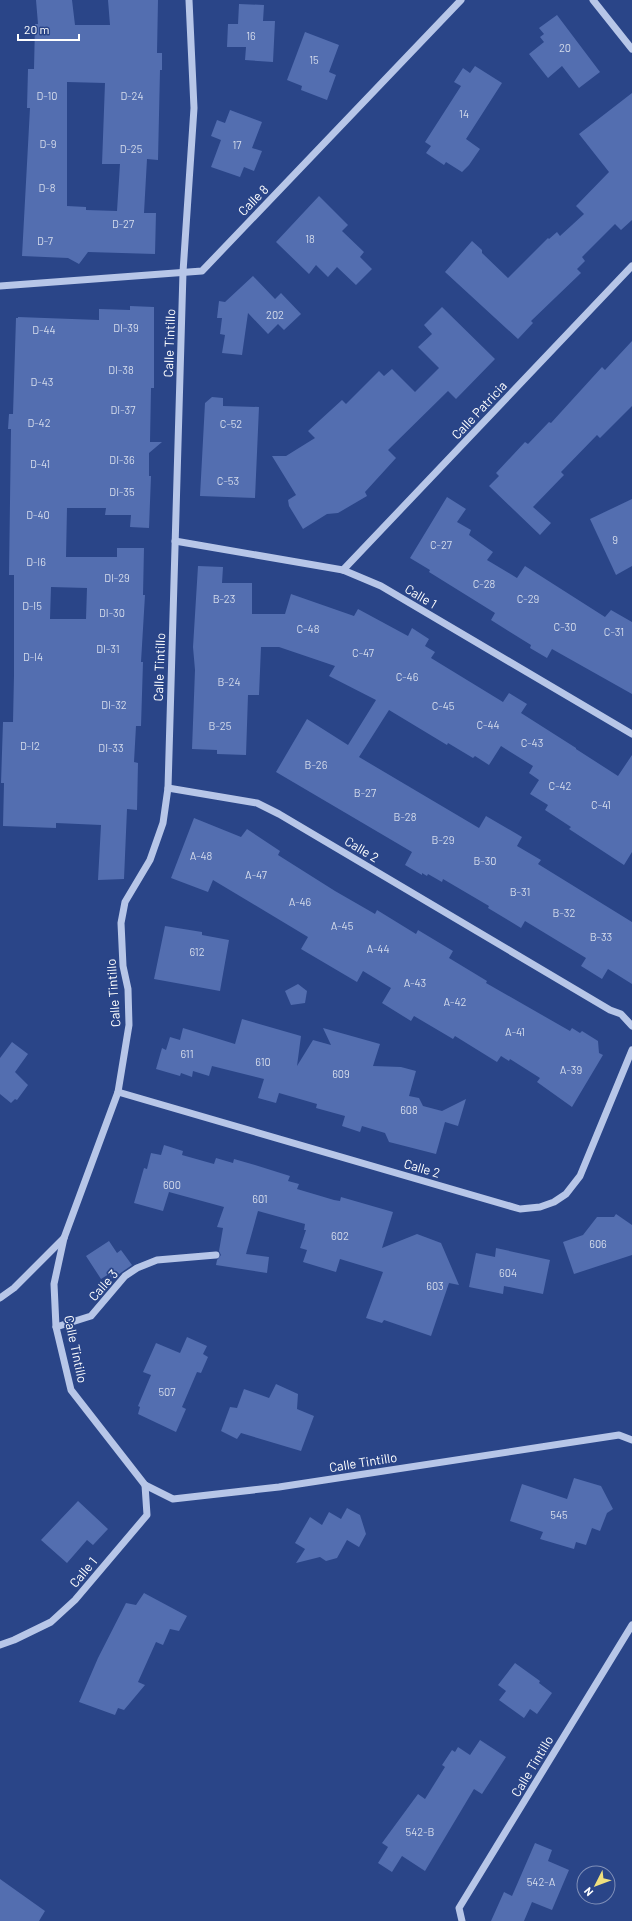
<svg xmlns="http://www.w3.org/2000/svg" width="632" height="1921" viewBox="0 0 632 1921" font-family="Barlow,sans-serif">
<rect width="100%" height="100%" fill="#2a4588"/>
<g fill="#536eb0" fill-rule="evenodd">
<path d="M36,0H72L75,25H110L108,0H158L157,53H162V70H160L158,160L147,159L144,213H156L155,254L88,252L79,264L68,258L22,256L30,108H27L28,69H34L35,24H38ZM67,82L105,83L102,164H120L117,211L86,210V207L67,206Z"/>
<path d="M239,4L264,5L263,21H275L273,62L245,60L246,47H227L228,24H238Z"/>
<path d="M557,15L600,72L579,88L562,66L548,78L529,54L544,42L540,37L544,34L539,28Z"/>
<path d="M305,32L339,45L329,72L336,75L327,100L301,90L302,86L287,80Z"/>
<path d="M475,66L502,83L466,139L480,149L469,165L462,172L446,162L444,165L426,153L431,146L425,142L461,86L454,82L463,68L470,73Z"/>
<path d="M632,93V220L621,230L615,224L582,257L585,261L577,269L581,273L531,321L533,323L518,339L445,272L472,241L482,250V253L508,278L548,238L549,239L557,232L560,236L584,214L576,206L609,172L579,134Z"/>
<path d="M230,110L262,122L252,148L262,151L254,171L244,167L240,177L211,167L221,140L211,136L217,120L225,123Z"/>
<path d="M319,196L348,225L342,231L364,252L360,257L372,269L356,285L337,267L328,277L316,265L309,274L276,242Z"/>
<path d="M253,276L275,299L281,293L301,314L284,330L278,324L268,334L248,313L242,355L222,353L225,335L220,334L222,318H217L219,301L225,302Z"/>
<path d="M130,306L154,307V388H151L150,442H162L149,453V476H151L149,528L130,527L131,515H105L106,508H67L66,557H117V548H144L143,595H145L141,662H143L141,726H136L134,762L138,763L137,810L127,809L124,879L98,880L101,825L56,823V828L3,826L4,783H1L3,722H13L14,675V575H9L11,429H8L9,414H13L16,318H18V317L99,320V309L130,310ZM51,587L87,588L86,619H50Z"/>
<path d="M442,307L495,359L456,399L448,391L388,450L396,458L365,492L367,496L338,513L327,514L303,529L289,506L288,500L296,495L272,456H286L315,438L308,431L342,400L346,404L379,371L384,376L392,369L415,392L439,368L418,347L432,334L424,325Z"/>
<path d="M632,341V406L600,438L597,435L561,472L564,475L533,507L551,523L540,535L489,486L499,476L496,473L525,442L528,444L549,422L551,423L602,367L605,370Z"/>
<path d="M212,397L223,398V406L259,407L255,498L200,496L205,403Z"/>
<path d="M447,497L466,509L457,522L471,530L469,535L493,552L487,560L517,578L525,566L605,617L611,610L632,622V694L552,649L547,658L530,648L531,645L491,620L495,613L429,572L430,570L410,558Z"/>
<path d="M632,499V566L616,575L590,519Z"/>
<path d="M198,566L223,567L222,583H252V614H285L291,594L354,616L358,609L408,636L412,628L429,639L425,646L435,652L431,658L503,702L509,693L527,704L521,713L576,748V749L618,776L632,755V852L624,865L569,829L571,827L545,810L548,805L530,794L539,780L529,773L533,766L501,746L489,765L475,756L473,758L448,743L447,745L389,710L359,757L479,828L486,816L522,837L517,846L541,860L538,864L632,922V984L608,969L602,979L581,966L586,958L525,921L521,928L488,908L489,906L443,879L442,882L428,874L427,876L422,873V875L405,865L412,852L276,772L307,719L348,745L376,700L329,676L335,666L279,647H261L259,695H248L246,755L217,754V750L192,749L195,670L193,647Z"/>
<path d="M194,818L241,837L247,829L280,851L278,855L335,891L375,914L377,910L416,934L418,930L453,951L449,958L487,981L486,983L570,1031L572,1028L580,1033L582,1031L598,1041L599,1053L603,1055L572,1107L537,1082L540,1078L510,1059L509,1061L501,1056L497,1062L455,1036L453,1039L414,1016L411,1021L382,1003L391,988L363,971L357,982L301,949L308,937L213,880L208,892L171,878Z"/>
<path d="M165,926L202,932V935L229,940L220,991L154,979Z"/>
<path d="M298,984L307,991L305,1003L291,1005L285,991Z"/>
<path d="M242,1019L301,1036L297,1066L313,1040L331,1045L323,1028L380,1044L373,1066L401,1067L416,1071L409,1096L419,1098L423,1106L442,1111L466,1099L458,1126L445,1122L436,1154L389,1142L385,1133L362,1126L360,1132L342,1126L345,1116L316,1108L317,1104L279,1093L276,1103L258,1098L264,1079L212,1066L209,1076L193,1071L192,1077L181,1073L180,1076L156,1069L162,1048L166,1050L170,1037L180,1040L183,1028L235,1044Z"/>
<path d="M12,1042L28,1054L15,1072L28,1085L17,1100L15,1099L11,1103L0,1094V1058Z"/>
<path d="M164,1145L183,1151L182,1155L214,1164L216,1158L233,1163L234,1159L255,1165L290,1176L288,1181L299,1184L297,1189L334,1200L340,1201L341,1197L393,1212L382,1248L417,1234L441,1243L459,1285L449,1283L431,1336L384,1320L382,1323L366,1318L383,1272L340,1259L336,1272L303,1262L307,1250L300,1248L306,1230H304L305,1224L258,1211L246,1254L269,1257L267,1273L216,1265L217,1260L221,1255L219,1251L223,1228L217,1227L224,1207L169,1192L163,1211L134,1203L144,1168L147,1169L151,1153L161,1155Z"/>
<path d="M616,1214L632,1225V1255L574,1274L563,1242L583,1235L597,1217H614Z"/>
<path d="M109,1241L117,1253L121,1250L132,1265L112,1279L109,1274L101,1279L86,1256Z"/>
<path d="M496,1248L550,1260L543,1294L504,1286L503,1294L469,1287L476,1253L495,1257Z"/>
<path d="M187,1337L207,1346L203,1354L208,1357L201,1373L197,1372L182,1407L186,1409L176,1432L138,1414L140,1407L138,1406L151,1375L143,1372L156,1343L180,1353Z"/>
<path d="M276,1384L298,1394L297,1409L314,1416L301,1451L241,1433L237,1439L221,1431L230,1407L237,1408L244,1389L269,1398Z"/>
<path d="M574,1478L601,1486L613,1509L607,1513L600,1531L592,1528L586,1545L576,1542L574,1549L540,1539L543,1532L510,1521L522,1484L567,1499Z"/>
<path d="M78,1501L108,1529L93,1545L87,1540L67,1563L41,1540Z"/>
<path d="M347,1508L360,1515L366,1534L359,1547L347,1540L337,1558L326,1561L320,1557L296,1563L305,1549L295,1543L310,1517L322,1525L329,1512L341,1519Z"/>
<path d="M144,1593L187,1616L179,1631L170,1629L163,1645L156,1642L138,1682L145,1685L124,1710L118,1708L115,1715L79,1702L98,1658L126,1603L136,1605Z"/>
<path d="M515,1663L540,1681L539,1683L552,1693L537,1714L530,1709L524,1718L499,1700L506,1691L498,1685Z"/>
<path d="M480,1740L506,1757L482,1794L474,1789L425,1871L402,1856L392,1872L378,1863L388,1847L382,1843L418,1794L425,1799L445,1767L442,1765L452,1750L455,1752L458,1747L470,1755Z"/>
<path d="M535,1843L552,1850L548,1861L569,1870L552,1910L532,1902L524,1921H491L504,1892L512,1896Z"/>
<path d="M0,1879L45,1911L39,1921H0Z"/>
</g>
<g fill="none" stroke-linecap="round" stroke-linejoin="round">
<g stroke="#b7c6e8" stroke-width="7">
<path d="M189,0L194,108L183,272L168,788L163,823L150,860L125,902L121,923L123,966L128,989L129,1025L118,1092L64,1238L54,1284L56,1327L71,1390L145,1485L173,1499L279,1487L619,1435L632,1440"/>
<path d="M593,0L632,49"/>
<path d="M0,286L202,271L461,0"/>
<path d="M175,541L343,570L381,586L632,734"/>
<path d="M343,570L632,266"/>
<path d="M168,788L257,803L279,814L610,1010L621,1014L632,1026"/>
<path d="M118,1092L520,1209L540,1207L554,1202L566,1194L580,1176L632,1050"/>
<path d="M0,1298L14,1288L64,1238"/>
<path d="M56,1327L91,1316L125,1276L137,1268L157,1260L216,1255"/>
<path d="M0,1645L14,1640L51,1622L75,1600L147,1515L145,1485"/>
<path d="M462,1921L459,1908L632,1625"/>
</g>
</g>
<g text-anchor="middle" dominant-baseline="central" stroke-width="3.5" stroke-linejoin="round" paint-order="stroke">
<g font-size="11" fill="#d4dbeb">
<text x="251" y="35">16</text>
<text x="565" y="47">20</text>
<text x="314" y="59">15</text>
<text x="47" y="95">D-10</text>
<text x="132" y="95">D-24</text>
<text x="464" y="113">14</text>
<text x="48" y="143">D-9</text>
<text x="237" y="144">17</text>
<text x="131" y="148">D-25</text>
<text x="47" y="187">D-8</text>
<text x="123" y="223">D-27</text>
<text x="310" y="238">18</text>
<text x="45" y="240">D-7</text>
<text x="275" y="314">202</text>
<text x="126" y="327">DI-39</text>
<text x="44" y="329">D-44</text>
<text x="121" y="369">DI-38</text>
<text x="42" y="381">D-43</text>
<text x="123" y="409">DI-37</text>
<text x="39" y="422">D-42</text>
<text x="231" y="423">C-52</text>
<text x="122" y="459">DI-36</text>
<text x="40" y="463">D-41</text>
<text x="228" y="480">C-53</text>
<text x="122" y="491">DI-35</text>
<text x="38" y="514">D-40</text>
<text x="615" y="539">9</text>
<text x="441" y="544">C-27</text>
<text x="36" y="561">D-I6</text>
<text x="117" y="577">DI-29</text>
<text x="484" y="583">C-28</text>
<text x="224" y="598">B-23</text>
<text x="528" y="598">C-29</text>
<text x="32" y="605">D-I5</text>
<text x="112" y="612">DI-30</text>
<text x="565" y="626">C-30</text>
<text x="308" y="628">C-48</text>
<text x="614" y="631">C-31</text>
<text x="108" y="648">DI-31</text>
<text x="363" y="652">C-47</text>
<text x="33" y="656">D-I4</text>
<text x="407" y="676">C-46</text>
<text x="229" y="681">B-24</text>
<text x="114" y="704">DI-32</text>
<text x="443" y="705">C-45</text>
<text x="488" y="724">C-44</text>
<text x="220" y="725">B-25</text>
<text x="532" y="742">C-43</text>
<text x="30" y="745">D-I2</text>
<text x="111" y="747">DI-33</text>
<text x="316" y="764">B-26</text>
<text x="560" y="785">C-42</text>
<text x="365" y="792">B-27</text>
<text x="601" y="804">C-41</text>
<text x="405" y="816">B-28</text>
<text x="443" y="839">B-29</text>
<text x="201" y="855">A-48</text>
<text x="485" y="860">B-30</text>
<text x="256" y="874">A-47</text>
<text x="520" y="891">B-31</text>
<text x="300" y="901">A-46</text>
<text x="564" y="912">B-32</text>
<text x="342" y="925">A-45</text>
<text x="601" y="936">B-33</text>
<text x="378" y="948">A-44</text>
<text x="197" y="951">612</text>
<text x="415" y="982">A-43</text>
<text x="455" y="1001">A-42</text>
<text x="515" y="1031">A-41</text>
<text x="187" y="1053">611</text>
<text x="263" y="1061">610</text>
<text x="571" y="1069">A-39</text>
<text x="341" y="1073">609</text>
<text x="409" y="1109">608</text>
<text x="172" y="1184">600</text>
<text x="260" y="1198">601</text>
<text x="340" y="1235">602</text>
<text x="598" y="1243">606</text>
<text x="508" y="1272">604</text>
<text x="435" y="1285">603</text>
<text x="167" y="1391">507</text>
<text x="559" y="1514">545</text>
<text x="420" y="1831">542-B</text>
<text x="541" y="1881">542-A</text>
</g>
<g font-size="13" fill="#fff" stroke="#2a4588">
<text transform="translate(253 200) rotate(-46)">Calle 8</text>
<text transform="translate(169 343) rotate(-88)">Calle Tintillo</text>
<text transform="translate(479 410) rotate(-47)">Calle Patricia</text>
<text transform="translate(421 596) rotate(31)">Calle 1</text>
<text transform="translate(159 667) rotate(-88)">Calle Tintillo</text>
<text transform="translate(362 849) rotate(31)">Calle 2</text>
<text transform="translate(113 993) rotate(-94)">Calle Tintillo</text>
<text transform="translate(422 1168) rotate(16)">Calle 2</text>
<text transform="translate(103 1285) rotate(-49)">Calle 3</text>
<text transform="translate(76 1349) rotate(78)">Calle Tintillo</text>
<text transform="translate(363 1462) rotate(-9)">Calle Tintillo</text>
<text transform="translate(83 1572) rotate(-50)">Calle 1</text>
<text transform="translate(532 1766) rotate(-59)">Calle Tintillo</text>
</g>
</g>
<g transform="translate(596 1885) rotate(228)"><circle r="19" fill="#2a4588" stroke="#7f8fb8"/>
<path d="M0-3L7 15L0 10L-7 15Z" fill="#efdf7e"/>
<text y="-6" font-size="11" font-weight="bold" text-anchor="middle" fill="#ffffff">N</text>
</g>
<path d="M18 34v6h61v-6" fill="none" stroke="#ffffff" stroke-width="2"/>
<text x="24" y="34" font-size="12" fill="#ffffff" stroke="#2a4588" stroke-width="3" paint-order="stroke">20 m</text>
</svg>
